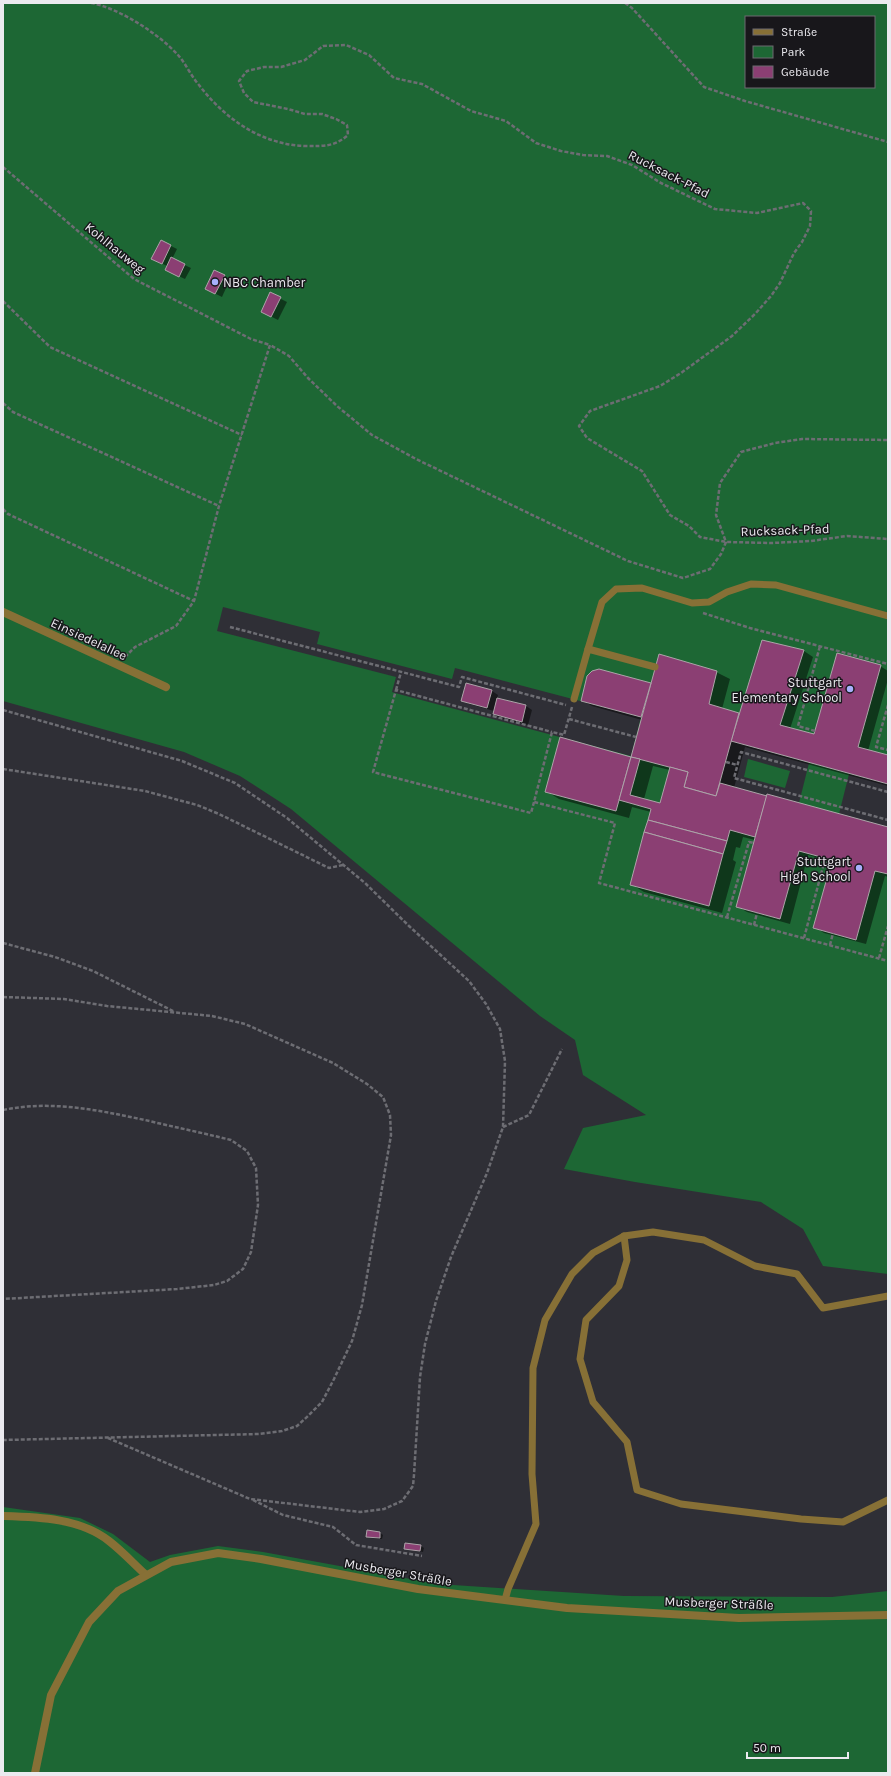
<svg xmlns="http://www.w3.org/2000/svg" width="891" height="1776" viewBox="0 0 891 1776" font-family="Karla,sans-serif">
<rect width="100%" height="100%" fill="#2f2f36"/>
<g fill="#1d6734" fill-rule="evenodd">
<path d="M3,3H888V784L849,774L839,814L888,827V1274L823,1266L803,1229L761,1202L635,1182L564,1169L583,1128L646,1115L583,1075L575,1040L540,1016L291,809L240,776L184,752L3,701ZM746,17H874V87H746ZM223,607L320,632L317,644L452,679L455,668L641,717L631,756L395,693L392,692L396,677L217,631ZM731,741L809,763L799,803L766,796L720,783Z"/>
<path d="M748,759L790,771L785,788L744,777Z"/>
<path d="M3,1507L80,1518L113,1534L150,1562L170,1555L218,1546L263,1552L438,1584L624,1596L832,1597L888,1591V1773H3Z"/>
</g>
<g fill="#0007" fill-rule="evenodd">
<path d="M161,241L177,249L172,259L191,268L185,279L172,273L167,266L159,262Z"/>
<path d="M224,276L230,279L222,297L212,292Z"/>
<path d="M271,294L287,302L278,320L268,315Z"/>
<path d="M763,642L804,651L813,657L790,729L815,736L880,666L888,671V679L868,751L888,756V786L745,747L734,788L888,828V877L885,876L866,944L824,933L815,927L833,862L808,855L790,924L747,912L737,906L755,840L743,837L740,848L736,847L733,860L736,862L722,913L644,892L631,884L651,812L632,807L629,818L559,799L546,791L631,758L642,720L592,706L582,700L650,684L716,672L730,679L722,709L741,715ZM653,766L670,770L661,804L644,799Z"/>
<path d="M492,691L498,695L497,699L526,706L532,710L528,725L500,718L494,714V711L469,704L463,700Z"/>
<path d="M367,1531L380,1533L383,1535L382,1539L370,1538L367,1536Z"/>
<path d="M421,1546L424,1548L423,1552L405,1548Z"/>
</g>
<g fill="#8b3f73" stroke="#ada4a9">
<path d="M161,240L171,245L162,264L151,259Z"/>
<path d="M171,257L185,264L179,277L165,270Z"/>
<path d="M214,270L225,275L215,294L205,289Z"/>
<path d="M270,292L281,297L271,317L261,312Z"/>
<path d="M762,640L804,650L780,725L814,734L837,653L881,665L858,747L888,755V784L731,741Z"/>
<path d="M659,654L717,671L709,704L739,713L716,796L684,787L688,772L631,757Z"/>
<path d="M599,669L651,683L641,717L581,701L587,676L592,671Z"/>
<path d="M466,683L492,690L487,708L461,701Z"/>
<path d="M497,698L526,705L522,722L493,714Z"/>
<path d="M560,737L631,757L616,811L545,792Z"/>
<path d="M631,757L640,759L630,795L660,803L670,767L688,772L684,787L716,796L720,783L767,796L755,837L730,830L727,841L648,820L651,809L619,800Z"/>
<path d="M767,794L888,827V874L875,871L856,940L813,928L832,860L799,851L780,919L736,907Z"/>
<path d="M648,820L727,841L723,854L644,832Z"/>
<path d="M644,832L723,854L709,906L630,885Z"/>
<path d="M367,1530L380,1532V1538L366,1537Z"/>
<path d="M405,1543L421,1545L420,1551L404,1549Z"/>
</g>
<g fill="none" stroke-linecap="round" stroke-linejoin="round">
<g stroke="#6d6d73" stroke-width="2.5" stroke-dasharray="4 2" stroke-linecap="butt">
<path d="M91,3C119,8 159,34 178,55C186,64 191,76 199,85C225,119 262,145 306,146C324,146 334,147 348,135L347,125L336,119L322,114H305L288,109L253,102L244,93L239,81L247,71L264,67H281L305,60L323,46L346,45L369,55L394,78L422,84L471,111L506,121L536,143L561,151L583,155L607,156L632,165L661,183L715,209L757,213L803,203L811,211L810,226L802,242L794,253L780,283L771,296L755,314L732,336L681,373L660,386L590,411L579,426L587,438L642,471L670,515L689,526L700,537L726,542L772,543L811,541L847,536L888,539"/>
<path d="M625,3L632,8L704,87L745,101L888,142"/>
<path d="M3,167L134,279L251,339L270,345"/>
<path d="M3,301L50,347L242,435"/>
<path d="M3,403L13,412L219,506"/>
<path d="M3,509L8,514L194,601"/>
<path d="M703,613L750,628L888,664"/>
<path d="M230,627L459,687L462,677L566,705"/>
<path d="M125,657L135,647L176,626L194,601L219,506L270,345L289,356L308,378L337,406L372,435L416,459L628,561L683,578L710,569L721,554L726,542L716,515L720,483L741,452L775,443L802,439L888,440"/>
<path d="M396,690L401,672"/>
<path d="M888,705L876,747L888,750"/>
<path d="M572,707L564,735L552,732L534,802L615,823L599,883L888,961"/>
<path d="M3,710L182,761L235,783L287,818L365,883L409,926L469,981L486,1004L500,1029L505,1061L503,1127L487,1173L451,1257L436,1301L425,1344L420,1377L414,1475L413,1486L402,1501L384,1509L360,1512L250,1499L108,1438"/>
<path d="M569,719L636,737"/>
<path d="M815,731L798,726L820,646"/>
<path d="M726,762L737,765"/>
<path d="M3,769L145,791L197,805L219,814L329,868L343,865"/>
<path d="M888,792L741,752L734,778L888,820"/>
<path d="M534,802L531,813L373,772L396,690L552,732"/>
<path d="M727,917L749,842L754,843"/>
<path d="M754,925L757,913"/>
<path d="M804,938L824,863L831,865"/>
<path d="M3,943L55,957L93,971L175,1012"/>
<path d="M830,945L833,933"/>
<path d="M879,958L888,926"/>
<path d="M3,997L64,999L107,1006L212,1016L245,1024L333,1063L367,1084L383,1097L390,1115L391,1135L362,1305L352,1341L334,1379L322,1402L308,1416L297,1426L282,1431L259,1434L3,1440"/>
<path d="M3,1110C52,1100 97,1110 145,1120C174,1127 203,1133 231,1140L247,1151L256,1168L258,1205L251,1252L243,1269L227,1281L214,1285L177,1289L3,1299"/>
<path d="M503,1127L529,1115L562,1049"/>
<path d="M253,1500L283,1515L333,1527L356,1545L422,1556"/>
</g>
<g stroke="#877036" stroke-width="7">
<path d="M588,649L602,602L616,589L642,588L692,603L709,602L727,592L751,584L776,585L888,616"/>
<path d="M574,699L588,649L655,667"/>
<path d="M624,1236L627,1260L619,1286L586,1320L580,1359L593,1402L627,1442L637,1490L681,1504L801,1519L843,1522L888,1500"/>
<path d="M505,1600L508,1589L536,1524L532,1474L533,1368L545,1320L572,1274L593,1253L624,1236L653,1232L704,1240L755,1266L797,1274L823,1308L888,1296"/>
</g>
<g stroke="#877036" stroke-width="8">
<path d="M3,612L166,687"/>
<path d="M3,1516C38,1517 80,1518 109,1541C122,1551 133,1563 145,1574"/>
<path d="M35,1773L51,1695L89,1622L118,1591L171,1562L218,1553L261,1559L418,1589L567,1608L739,1618L888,1615"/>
</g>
</g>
<g fill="#a8b0fc" stroke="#18171b" stroke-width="1.5">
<circle cx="215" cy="282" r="4"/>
<circle cx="850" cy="689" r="4"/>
<circle cx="859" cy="868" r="4"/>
</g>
<g text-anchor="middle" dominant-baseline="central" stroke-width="3" stroke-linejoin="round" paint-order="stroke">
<g font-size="13" fill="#ebeaef" stroke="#18171b">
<text transform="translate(669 174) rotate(27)">Rucksack-Pfad</text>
<text transform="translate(115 248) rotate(39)">Kohlhauweg</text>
<text transform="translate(785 530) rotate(-2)">Rucksack-Pfad</text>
<text transform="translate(89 639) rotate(25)">Einsiedelallee</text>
<text transform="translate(398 1572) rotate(10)">Musberger Sträßle</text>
<text transform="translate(719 1603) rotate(2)">Musberger Sträßle</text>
</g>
<g font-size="13" fill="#ebeaef" stroke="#18171b" text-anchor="end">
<text x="223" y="282" text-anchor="start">NBC Chamber</text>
<text x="842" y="682">Stuttgart<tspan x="842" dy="15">Elementary School</tspan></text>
<text x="851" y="861">Stuttgart<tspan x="851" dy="15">High School</tspan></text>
</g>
</g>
<rect width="891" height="1776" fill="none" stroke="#ebeaef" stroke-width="8"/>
<rect x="745" y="16" width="130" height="72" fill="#18171b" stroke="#6c6b70"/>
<rect x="753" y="29" width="20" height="6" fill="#877036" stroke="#6c6b70"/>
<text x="781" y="36" font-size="12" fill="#ebeaef">Straße</text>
<rect x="753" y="46" width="20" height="12" fill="#1d6734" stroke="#6c6b70"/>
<text x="781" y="56" font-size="12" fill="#ebeaef">Park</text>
<rect x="753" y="66" width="20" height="12" fill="#8b3f73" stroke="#6c6b70"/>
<text x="781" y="76" font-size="12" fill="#ebeaef">Gebäude</text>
<path d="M747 1752v6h101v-6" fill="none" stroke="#ebeaef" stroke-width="2"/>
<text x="753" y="1752" font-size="12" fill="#ebeaef" stroke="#18171b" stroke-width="3" paint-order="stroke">50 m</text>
</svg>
